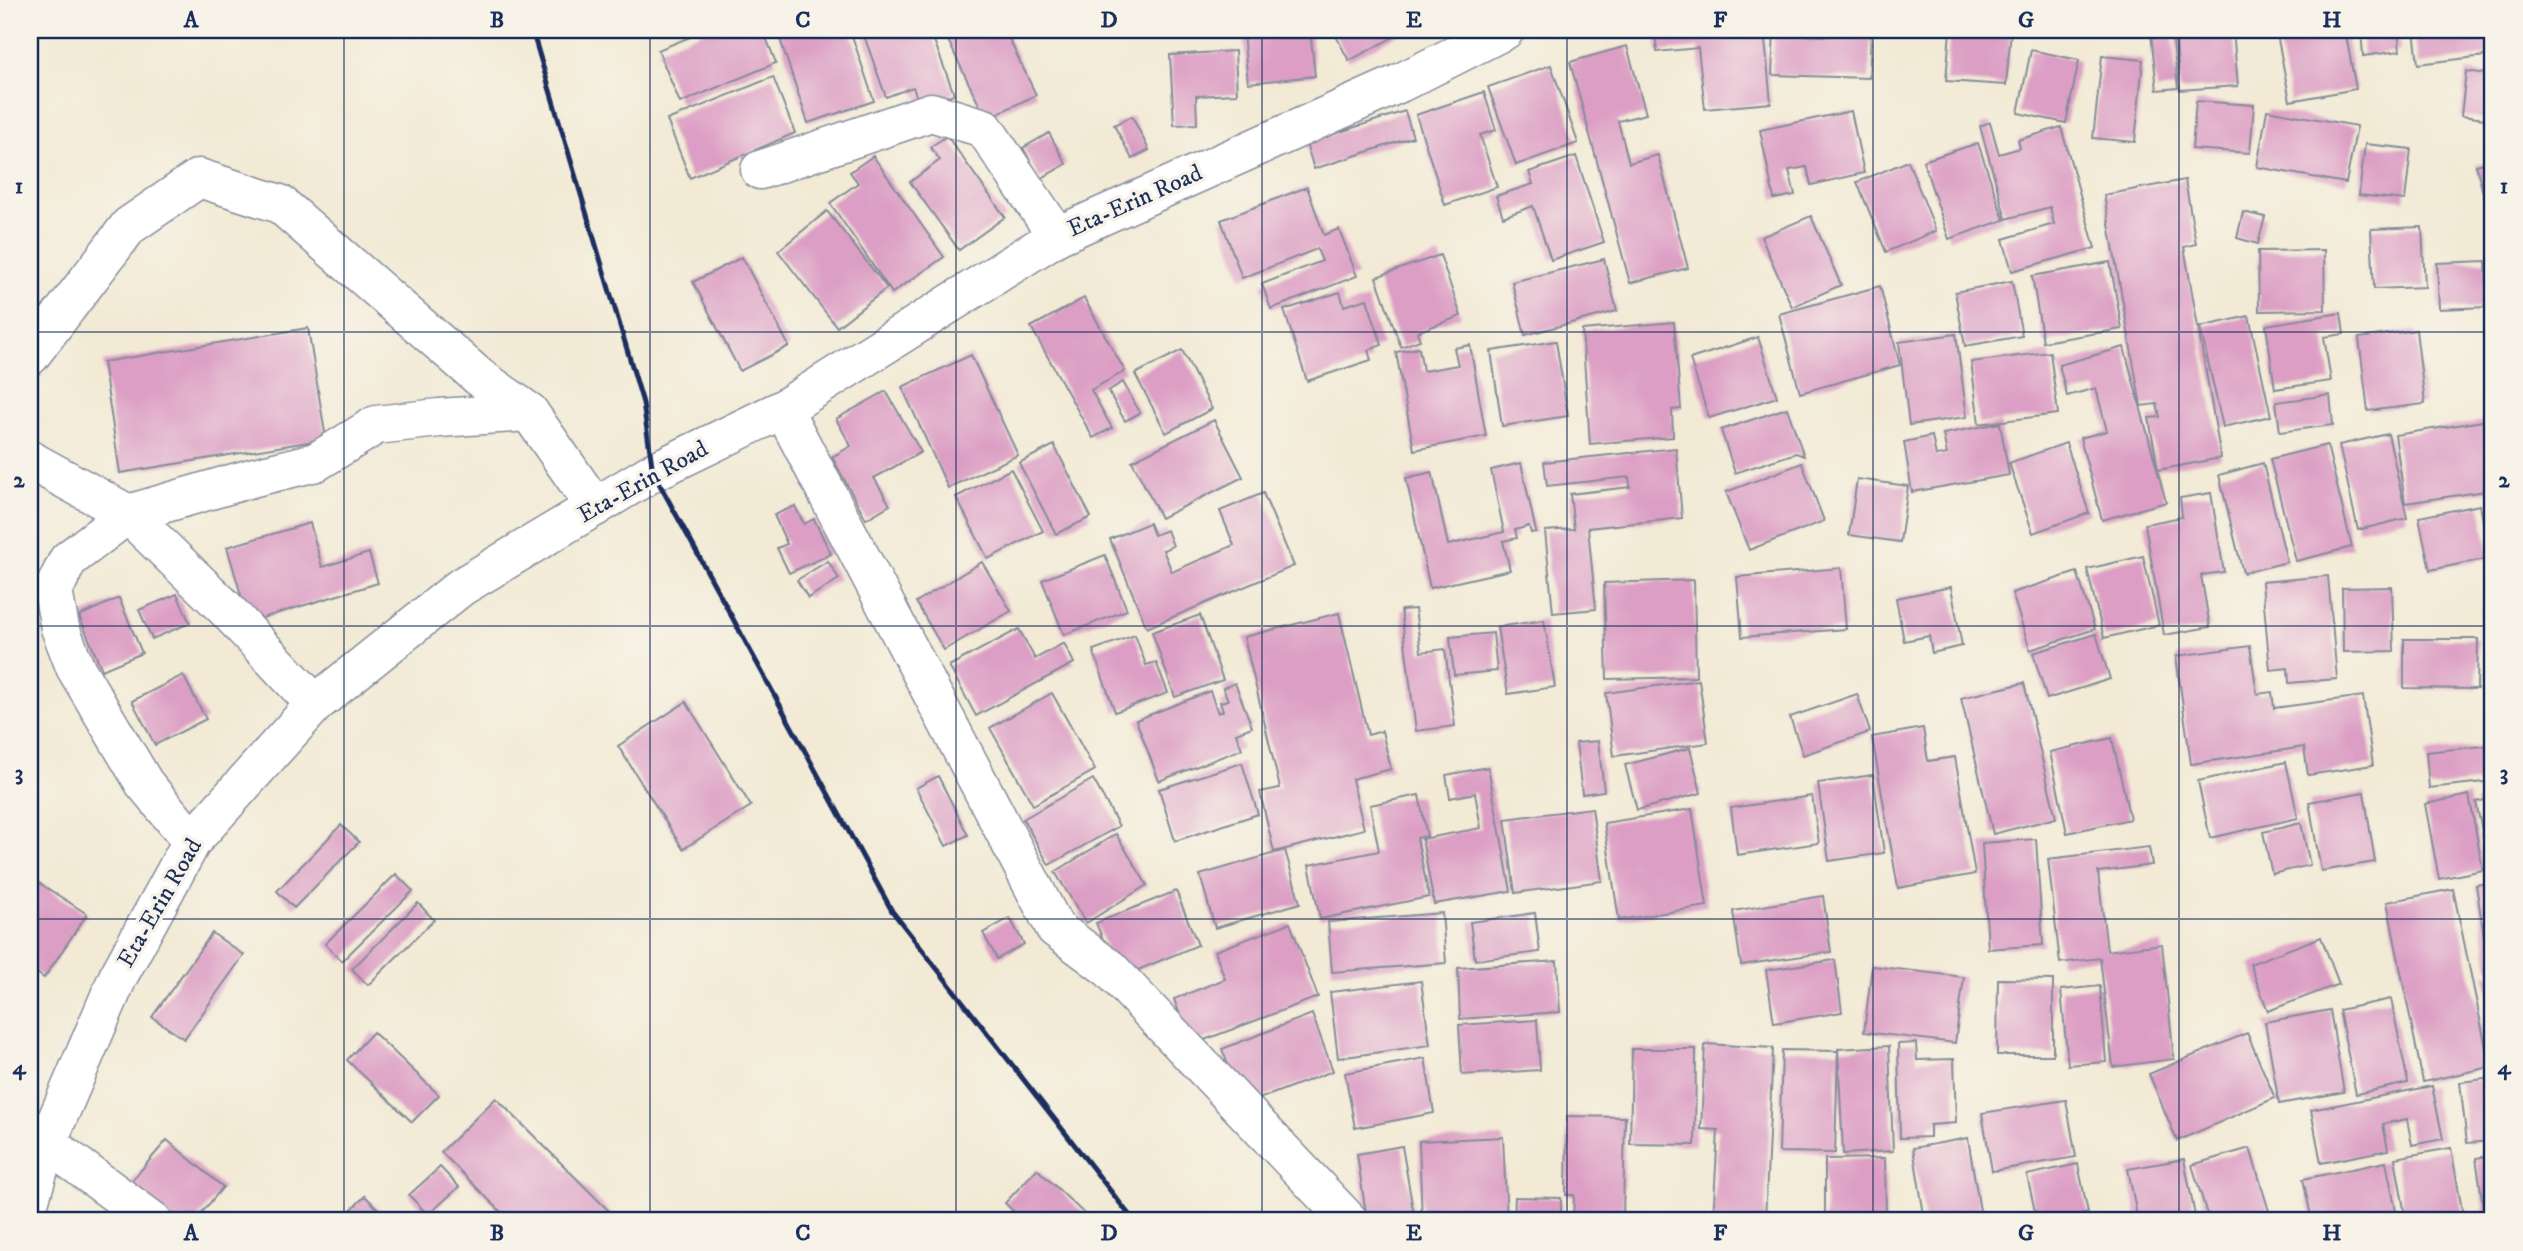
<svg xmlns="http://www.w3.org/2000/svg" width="2523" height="1251" viewBox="0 0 2523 1251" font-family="'IM FELL DW Pica',serif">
<rect width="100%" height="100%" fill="#f7f3e8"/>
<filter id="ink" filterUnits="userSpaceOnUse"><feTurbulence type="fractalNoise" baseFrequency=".0143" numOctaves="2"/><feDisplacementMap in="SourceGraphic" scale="14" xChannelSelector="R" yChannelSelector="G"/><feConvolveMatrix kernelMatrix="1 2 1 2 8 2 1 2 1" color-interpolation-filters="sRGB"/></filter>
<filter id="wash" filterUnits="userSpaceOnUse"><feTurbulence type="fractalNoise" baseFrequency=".00686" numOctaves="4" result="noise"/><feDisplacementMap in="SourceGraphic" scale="28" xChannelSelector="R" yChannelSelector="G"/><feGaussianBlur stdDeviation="1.57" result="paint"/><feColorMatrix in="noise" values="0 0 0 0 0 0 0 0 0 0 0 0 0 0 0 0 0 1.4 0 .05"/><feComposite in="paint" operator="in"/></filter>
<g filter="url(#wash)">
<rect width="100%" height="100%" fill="#f2ead5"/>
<g id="blocks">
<g fill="#dc9ec4">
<path d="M707,30H763L776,63L680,103L658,50Z"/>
<path d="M777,30H850L874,101L808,123Z"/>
<path d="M862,30H930L954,94L920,106L913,87L886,97Z"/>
<path d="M943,30H1005L1036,95L986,119Z"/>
<path d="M1269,30H1310L1315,76L1248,83L1243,33Z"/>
<path d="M1333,30H1416L1402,35L1401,33L1349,61Z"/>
<path d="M1655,30H1764L1771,103L1705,109L1698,48L1657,52Z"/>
<path d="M1774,30H1804V35L1830,36V30H1871L1869,78L1772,75Z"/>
<path d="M1950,30H2011L2006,85L1946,81Z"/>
<path d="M2175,30H2233L2238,86L2180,90Z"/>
<path d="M2300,30H2345L2356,89L2290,101L2277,34Z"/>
<path d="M2361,30H2398L2400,51L2363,56Z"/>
<path d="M2414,30H2493V55L2418,64Z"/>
<path d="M2172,31L2178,88L2157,90L2151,33Z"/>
<path d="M1627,46L1646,114L1618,121L1629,163L1658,155L1688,268L1630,283L1570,62Z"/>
<path d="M2031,50L2079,60L2066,123L2018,113Z"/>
<path d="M1235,51L1237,94L1196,96L1197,124L1174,125L1170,55Z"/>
<path d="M2102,56L2143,60L2135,142L2093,138Z"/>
<path d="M1551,65L1578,143L1516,165L1488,87Z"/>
<path d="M2466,71L2493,75V120L2461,116Z"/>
<path d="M773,77L795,133L690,178L667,120Z"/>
<path d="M1484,92L1496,130L1480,135L1497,187L1445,205L1416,115Z"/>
<path d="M2196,101L2254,105L2250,153L2192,149Z"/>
<path d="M2267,110L2357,126L2346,183L2257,167Z"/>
<path d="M1405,111L1413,137L1314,169L1306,143Z"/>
<path d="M1851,111L1864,173L1811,185L1807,167L1789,170L1795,195L1774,199L1760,130Z"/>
<path d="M1132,116L1149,150L1132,159L1114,125Z"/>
<path d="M1990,122L1999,154L2020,148L2018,140L2061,127L2095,248L2012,271L2003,239L2054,224L2050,207L2006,219L1980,126Z"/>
<path d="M1049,133L1066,164L1040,179L1023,148Z"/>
<path d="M947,136L1005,217L959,250L910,182L940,160L930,147Z"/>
<path d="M1978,143L2004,220L1949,239L1923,161Z"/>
<path d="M2365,144L2411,149L2405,200L2359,195Z"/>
<path d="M873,156L944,257L892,293L830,203L858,183L850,172Z"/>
<path d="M1576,156L1604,242L1551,260L1533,206L1503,217L1496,196L1533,184L1529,172Z"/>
<path d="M1908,161L1936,231L1886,252L1857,182Z"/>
<path d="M2493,161V207L2487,209L2476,165Z"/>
<path d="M2185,180L2196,244L2184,247L2221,458L2158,470L2149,418L2160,417L2157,404L2141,406L2104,195Z"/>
<path d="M1307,187L1324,235L1339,229L1357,276L1271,309L1262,284L1322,261L1317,249L1242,278L1221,220Z"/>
<path d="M827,211L887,288L837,327L778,251Z"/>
<path d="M2243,212L2265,217L2258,244L2237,238Z"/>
<path d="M1811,216L1841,285L1792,307L1761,237Z"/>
<path d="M2493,216V237H2492L2488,217Z"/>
<path d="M2422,227L2425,287L2374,289L2371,229Z"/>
<path d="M2324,250L2325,310L2259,311L2258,251Z"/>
<path d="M1440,255L1461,316L1417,332L1420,340L1401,347L1376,277Z"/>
<path d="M742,257L789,346L740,371L693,282Z"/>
<path d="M1604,259L1617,311L1525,335L1512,282Z"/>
<path d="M2486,261L2488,307L2439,309L2437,263Z"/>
<path d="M2110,262L2122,329L2043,342L2032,276Z"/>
<path d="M2012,281L2022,336L1965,346L1955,292Z"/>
<path d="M1880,286L1900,365L1800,393L1779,314Z"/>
<path d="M1340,292L1344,306L1367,299L1382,345L1368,350L1371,360L1307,381L1284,310Z"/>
<path d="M1084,298L1125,371L1091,390L1112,428L1093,438L1031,327Z"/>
<path d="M2341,313L2344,334L2324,337L2331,381L2275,389L2266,325Z"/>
<path d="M2249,316L2271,416L2223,427L2200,327Z"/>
<path d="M1674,322L1681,409L1672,410L1673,437L1590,444L1582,330Z"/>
<path d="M308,328L326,439L120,473L103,362Z"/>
<path d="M2416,330L2425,404L2368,411L2359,338Z"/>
<path d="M1956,334L1967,417L1909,425L1899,342Z"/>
<path d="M1758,337L1777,397L1709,418L1690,359Z"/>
<path d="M2493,339V362L2492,363L2487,340Z"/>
<path d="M1556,341L1568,416L1502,426L1491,351Z"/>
<path d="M1470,345L1486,436L1414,450L1396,352L1419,348L1423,371L1458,365L1454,348Z"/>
<path d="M2124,347L2166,502L2102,520L2080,438L2107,431L2096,388L2067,396L2059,365Z"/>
<path d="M1182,350L1212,409L1166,433L1135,374Z"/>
<path d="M2050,352L2058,414L1979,424L1971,362Z"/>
<path d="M971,355L1018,455L948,488L902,387Z"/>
<path d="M1123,382L1140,413L1125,421L1108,391Z"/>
<path d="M886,391L921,452L874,478L890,505L866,519L832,457L851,446L836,419Z"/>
<path d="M2330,395L2333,425L2280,432L2276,402Z"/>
<path d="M1787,408L1804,456L1796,453L1735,473L1721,430Z"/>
<path d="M1214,420L1243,477L1161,518L1132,461Z"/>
<path d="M2489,420L2493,451V490L2405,503L2395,435Z"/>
<path d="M2000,423L2009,475L1912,492L1904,442L1932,436L1936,456L1947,454L1943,434Z"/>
<path d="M2388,434L2407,518L2358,530L2339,445Z"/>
<path d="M2066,443L2089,513L2033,533L2009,463Z"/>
<path d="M1054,445L1091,517L1056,534L1019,463Z"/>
<path d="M2327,445L2352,547L2296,561L2270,459Z"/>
<path d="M1676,448L1682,518L1588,528L1596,609L1553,613L1545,531L1574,529L1570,494L1630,487L1629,477L1547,486L1544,462Z"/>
<path d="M1521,463L1536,532L1531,533L1529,526L1515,530L1517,538L1503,541L1510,570L1430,588L1406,478L1432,472L1448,545L1504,532L1491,470Z"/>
<path d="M1802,463L1824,521L1749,550L1726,492Z"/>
<path d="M2263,463L2287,562L2243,573L2219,475Z"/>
<path d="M1011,469L1043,531L988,559L956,497Z"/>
<path d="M1857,479L1908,486L1900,542L1849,535Z"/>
<path d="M1263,493L1294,566L1147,628L1110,539L1149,523L1154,535L1167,530L1173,546L1163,550L1172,572L1234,545L1220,511Z"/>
<path d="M2211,493L2224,572L2201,575L2210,627L2164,635L2145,524L2182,517L2180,498Z"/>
<path d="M2480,505L2490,558L2430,570L2419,517Z"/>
<path d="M795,506L804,524L814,519L831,554L789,573L777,548L787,544L774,515Z"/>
<path d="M310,523L322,567L369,553L378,583L249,622L227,547Z"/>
<path d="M1105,555L1127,610L1064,635L1042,580Z"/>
<path d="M2143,556L2159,625L2104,638L2087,569Z"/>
<path d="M828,561L839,579L808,598L797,580Z"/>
<path d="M982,562L1011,611L944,650L916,602Z"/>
<path d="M1841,568L1846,629L1742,637L1737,577Z"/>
<path d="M2077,572L2095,629L2030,650L2012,593Z"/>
<path d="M2328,576L2337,679L2289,683L2288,668L2270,670L2262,582Z"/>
<path d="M1694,580L1696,677L1607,679L1604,583Z"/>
<path d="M1951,587L1962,646L1932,653L1929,636L1904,641L1896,598Z"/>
<path d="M2392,587L2394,651L2343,652L2342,588Z"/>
<path d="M177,594L190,623L152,639L139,610Z"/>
<path d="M119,598L142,653L102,670L79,616Z"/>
<path d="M2493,608V659H2492L2484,610Z"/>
<path d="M1415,609L1421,652L1445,649L1455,726L1416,731L1401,610Z"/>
<path d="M1339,613L1368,735L1382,731L1391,769L1352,779L1364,829L1274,852L1260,792L1280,788L1244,637Z"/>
<path d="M1200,615L1223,680L1175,697L1152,632Z"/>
<path d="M1544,620L1555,687L1508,694L1497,627Z"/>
<path d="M1019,629L1035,659L1064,643L1074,663L976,716L949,666Z"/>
<path d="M1493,633L1497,671L1454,675L1450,637Z"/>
<path d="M2096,634L2110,679L2047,699L2033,653Z"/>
<path d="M1135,635L1146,665L1156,662L1168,693L1115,712L1093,650Z"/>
<path d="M2404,639H2478L2477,689L2404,688Z"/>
<path d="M2250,646L2257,694L2272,692L2274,708L2363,696L2373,765L2308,775L2304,747L2191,764L2176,656Z"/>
<path d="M183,675L206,719L155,745L132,701Z"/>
<path d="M1699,680L1708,743L1614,756L1606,693Z"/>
<path d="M1235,683L1252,727L1236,733L1242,749L1159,781L1136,720L1210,691L1218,713L1223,711L1220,702L1228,700L1223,688Z"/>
<path d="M2024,683L2056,818L1993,834L1961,698Z"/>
<path d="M1052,693L1095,770L1033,805L990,728Z"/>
<path d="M1857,694L1870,732L1803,755L1790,717Z"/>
<path d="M686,702L751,806L683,849L618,746Z"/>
<path d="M1923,728L1928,761L1955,757L1975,874L1898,888L1872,737Z"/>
<path d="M2112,738L2130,819L2067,833L2050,752Z"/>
<path d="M1598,741L1604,791L1582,794L1576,743Z"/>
<path d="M2493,745V781L2429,788L2426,752Z"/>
<path d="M1690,748L1701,793L1637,810L1625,765Z"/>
<path d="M2286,762L2298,818L2210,838L2198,781Z"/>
<path d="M1242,763L1258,814L1175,841L1159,789Z"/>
<path d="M1488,767L1511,891L1434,904L1422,839L1481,828L1475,793L1450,798L1446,775Z"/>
<path d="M1873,775L1884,853L1829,861L1818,783Z"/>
<path d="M938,776L968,835L946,846L916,788Z"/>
<path d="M1093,779L1119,826L1049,865L1023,819Z"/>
<path d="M2364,792L2375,862L2321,871L2309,802Z"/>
<path d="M1419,795L1427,836L1417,838L1429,897L1320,919L1309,865L1379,851L1370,805Z"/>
<path d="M2469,795L2483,870L2439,879L2425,804Z"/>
<path d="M1812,796L1819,843L1737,855L1731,808Z"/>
<path d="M2493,798V874L2491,875L2476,802Z"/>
<path d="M1592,808L1602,881L1515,893L1505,819Z"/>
<path d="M1692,809L1707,906L1619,920L1604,823Z"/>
<path d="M2301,823L2310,865L2272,874L2263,832Z"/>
<path d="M341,825L359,842L294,908L277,891Z"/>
<path d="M1116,834L1147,885L1086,923L1055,872Z"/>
<path d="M2036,839L2043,945L1988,949L1982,843Z"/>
<path d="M2149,847L2152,865L2098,872L2107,951L2162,944L2174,1059L2113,1067L2100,958L2060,963L2048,859Z"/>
<path d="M1285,850L1300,903L1215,928L1200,875Z"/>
<path d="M396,874L413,891L342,961L325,944Z"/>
<path d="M30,877L87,914L44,978L30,968Z"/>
<path d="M2493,882V967L2489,968L2476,885Z"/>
<path d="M2453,889L2490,1067L2423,1082L2387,902Z"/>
<path d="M1176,891L1198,945L1119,978L1096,923Z"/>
<path d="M1823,896L1831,952L1741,965L1733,911Z"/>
<path d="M418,903L434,920L368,985L352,969Z"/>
<path d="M1442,913L1446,963L1332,972L1328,922Z"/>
<path d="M1535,913L1540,952L1475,960L1470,922Z"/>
<path d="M1010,918L1024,944L997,959L983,933Z"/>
<path d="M1290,923L1318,997L1191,1045L1174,999L1225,979L1215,951Z"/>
<path d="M212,933L244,955L184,1039L152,1017Z"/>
<path d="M2321,937L2339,984L2268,1011L2250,964Z"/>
<path d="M1835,960L1842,1012L1774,1023L1766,970Z"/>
<path d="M1557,961L1560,1012L1460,1019L1458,968Z"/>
<path d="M1872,966L1964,977L1955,1043L1864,1032Z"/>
<path d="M2493,974V1013H2492L2485,975Z"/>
<path d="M1998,979L2053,980V1055H1997Z"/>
<path d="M1421,981L1430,1045L1338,1058L1330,992Z"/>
<path d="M2100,986L2106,1062L2068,1065L2061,990Z"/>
<path d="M2391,999L2408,1083L2356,1094L2339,1010Z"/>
<path d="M2330,1010L2344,1092L2279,1104L2265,1022Z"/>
<path d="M1312,1014L1333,1071L1243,1105L1222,1049Z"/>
<path d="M1537,1020L1540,1070L1462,1075L1459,1025Z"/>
<path d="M373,1032L439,1095L412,1122L347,1060Z"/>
<path d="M2247,1033L2275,1098L2177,1141L2149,1074Z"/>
<path d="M1916,1043L1917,1060L1954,1059L1956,1123L1930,1125V1137L1900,1138L1898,1044Z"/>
<path d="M1705,1044L1773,1048L1765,1221H1713L1718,1130L1701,1129Z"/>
<path d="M1889,1046L1893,1151L1843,1154L1838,1049Z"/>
<path d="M1632,1049H1696L1695,1145L1630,1144Z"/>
<path d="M1782,1050L1838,1051L1835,1153L1779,1152Z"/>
<path d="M1425,1058L1434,1113L1355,1128L1345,1073Z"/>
<path d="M2493,1078V1141L2467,1143L2460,1082Z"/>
<path d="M2432,1086L2443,1139L2412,1145L2407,1119L2383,1124L2388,1150L2321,1163L2311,1110Z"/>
<path d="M496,1098L619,1221H510L441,1152Z"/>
<path d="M2066,1100L2076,1157L1992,1171L1982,1113Z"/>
<path d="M1567,1116L1625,1117L1623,1221H1573L1574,1195H1566Z"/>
<path d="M1503,1137L1507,1221H1422L1419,1141Z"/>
<path d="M1968,1138L1981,1217L1952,1221H1925L1913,1148Z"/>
<path d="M167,1140L223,1187L195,1221H173L129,1184Z"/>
<path d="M1402,1146L1415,1221H1367L1357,1154Z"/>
<path d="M2250,1148L2272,1221H2209L2192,1165Z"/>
<path d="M2451,1148L2464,1221H2406L2395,1158Z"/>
<path d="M2493,1155V1217L2485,1218L2476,1158Z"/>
<path d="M1885,1158L1886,1221H1825V1159Z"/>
<path d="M2184,1159L2196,1221H2138L2128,1169Z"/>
<path d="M2386,1162L2398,1221H2312L2303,1179Z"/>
<path d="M2078,1164L2088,1213L2050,1221H2037L2027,1175Z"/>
<path d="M440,1167L459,1187L428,1215L409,1195Z"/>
<path d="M1037,1169L1092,1221H1023L1005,1203Z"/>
<path d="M365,1196L390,1221H340Z"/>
<path d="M1515,1197L1561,1198V1221H1514Z"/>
</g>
</g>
</g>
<g filter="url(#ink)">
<use href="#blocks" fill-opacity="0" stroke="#868c9a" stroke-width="2"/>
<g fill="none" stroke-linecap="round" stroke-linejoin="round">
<defs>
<g id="minor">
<path d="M760,170L931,112L984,128L1057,236"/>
<path d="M30,356L129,226L199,178L280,204L479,377L529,412L595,507"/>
<path d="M783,409L1055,928L1110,969L1349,1221"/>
<path d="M30,460L128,514L224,607L315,704"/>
<path d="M192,841L144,783L75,667L60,628L53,591L68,560L128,514L255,477L316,462L376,425L439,418L529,412"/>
<path d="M47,1143L153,1221"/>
<path d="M30,1199L47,1143L118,977L192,841L315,704L461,587L653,472L783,409L1057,236L1400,83L1505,30"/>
</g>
</defs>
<use href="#minor" stroke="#868c9a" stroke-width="41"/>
<use href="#minor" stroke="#fff" stroke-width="38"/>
<path stroke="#1b2f5e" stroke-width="5" d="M532,30L643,403L653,472L892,911L1134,1221"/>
</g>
</g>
<path fill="none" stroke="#1b2f5e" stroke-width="2" stroke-opacity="0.55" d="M344,30V1221M650,30V1221M956,30V1221M1262,30V1221M1567,30V1221M1873,30V1221M2179,30V1221M30,332H2493M30,626H2493M30,919H2493"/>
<g text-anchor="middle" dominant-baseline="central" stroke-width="7" stroke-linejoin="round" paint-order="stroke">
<g font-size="24" fill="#1b2f5e" stroke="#f7f3e8">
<text transform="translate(1135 201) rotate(-24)">Eta-Erin Road</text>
<text transform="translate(643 482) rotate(-29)">Eta-Erin Road</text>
<text transform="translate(160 903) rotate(-60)">Eta-Erin Road</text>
</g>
</g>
<rect width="2523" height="1251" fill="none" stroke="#f7f3e8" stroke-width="77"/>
<rect x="38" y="38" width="2446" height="1174" fill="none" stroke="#1b2f5e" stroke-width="2.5"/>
<g font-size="23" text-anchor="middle" font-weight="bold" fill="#1b2f5e">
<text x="191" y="27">A</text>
<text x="497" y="27">B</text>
<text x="803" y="27">C</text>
<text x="1109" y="27">D</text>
<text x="1414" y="27">E</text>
<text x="1720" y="27">F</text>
<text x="2026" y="27">G</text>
<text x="2332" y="27">H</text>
<text x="19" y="193">1</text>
<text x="2504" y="193">1</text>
<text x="19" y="487">2</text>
<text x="2504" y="487">2</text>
<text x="19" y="780">3</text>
<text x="2504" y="780">3</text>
<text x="19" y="1074">4</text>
<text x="2504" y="1074">4</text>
<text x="191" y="1240">A</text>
<text x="497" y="1240">B</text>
<text x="803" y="1240">C</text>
<text x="1109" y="1240">D</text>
<text x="1414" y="1240">E</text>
<text x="1720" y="1240">F</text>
<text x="2026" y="1240">G</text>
<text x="2332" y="1240">H</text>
</g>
</svg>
